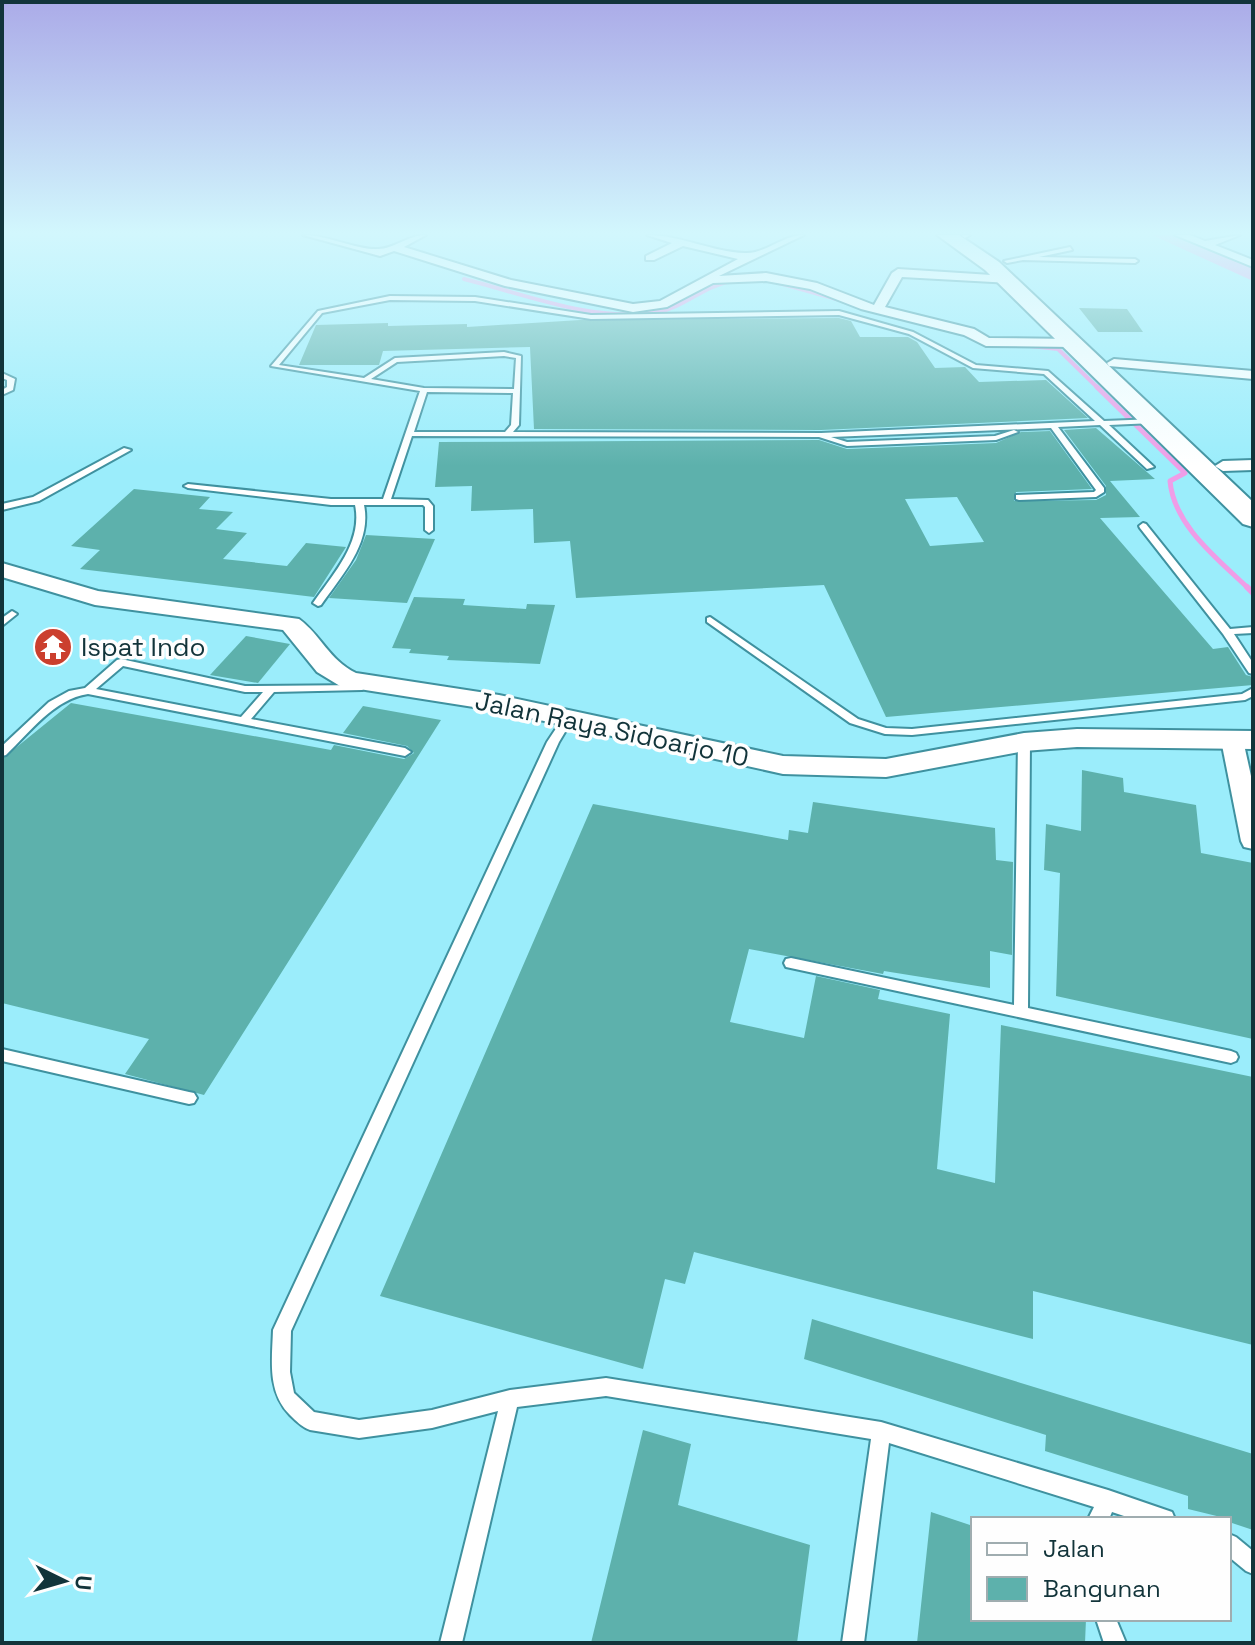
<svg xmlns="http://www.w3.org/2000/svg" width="1255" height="1645" viewBox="0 0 1255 1645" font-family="'Space Grotesk',sans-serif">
<rect width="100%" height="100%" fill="#9bedfb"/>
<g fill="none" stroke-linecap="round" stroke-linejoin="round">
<g stroke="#ef9de7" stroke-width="4">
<path d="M464,279C524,294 595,323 658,312C684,307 704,286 731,281"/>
<path d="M779,283L840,300"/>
<path d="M1030,346L1058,349L1099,389"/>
</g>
<path stroke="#ef9de7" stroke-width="5" d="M1097,387L1185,473L1170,481C1174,526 1218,559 1249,589"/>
<path stroke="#ef9de7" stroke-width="6" d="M1247,587L1253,593"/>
<path fill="#ef9de7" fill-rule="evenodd" d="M1152,235H1178L1253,267V281Z"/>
</g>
<g fill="#5db1ac" fill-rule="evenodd">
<path d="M1079,308L1127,309L1143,332H1098Z"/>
<path d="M839,318L851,321L860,337H908L917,342L935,368L965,367L979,382L1046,380L1088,418L821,430L534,429L530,347L383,351L379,365H299L316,325L388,323V326L467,324V327L580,320Z"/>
<path d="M1096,428L1155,479L1110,481L1140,517L1100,518L1213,649L1228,647L1246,675L1253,677V685L886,717L824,585L576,598L570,541L534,543L533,509L471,511L472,486L435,487L439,442L819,440L847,449L996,443L1021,432L1050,431L1092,489L1016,492L1014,501L1096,500L1106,495V486L1064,430ZM957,497L984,542L930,546L905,499Z"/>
<path d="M134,489L210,497L199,509L233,512L216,529L247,533L223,559L287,566L306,543L346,547L314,597L80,569L100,550L71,546Z"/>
<path d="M366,535L435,539L407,603L329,598L356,560Z"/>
<path d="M414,597L465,599L463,605L526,609L527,604L555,605L540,664L447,660L449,656L409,653L411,649L392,648Z"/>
<path d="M246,636L290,644L258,683L210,675Z"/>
<path d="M71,703L331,750L334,745L404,759L414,753L407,746L343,733L363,706L441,720L204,1095L125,1074L149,1039L2,1003V759Z"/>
<path d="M1082,770L1123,778L1124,792L1196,805L1201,853L1253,863V1039L1056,996L1060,873L1044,870L1046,824L1081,831Z"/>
<path d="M813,802L995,828L996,860L1013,862L1012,955L990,951V988L884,971L883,974L749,949L730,1022L804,1038L816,976L880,990L878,999L950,1014L937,1169L995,1183L1001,1025L1253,1077V1345L1033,1291V1339L694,1252L685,1284L665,1279L643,1369L380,1296L593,804L788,840L789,830L808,833Z"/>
<path d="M812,1319L1253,1454V1530L1229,1522V1519L1188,1509V1496L1045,1451L1046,1435L804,1359Z"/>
<path d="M643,1430L691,1444L678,1505L810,1545L797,1643H591Z"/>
<path d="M931,1512L973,1526V1619H1086L1085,1643H917Z"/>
</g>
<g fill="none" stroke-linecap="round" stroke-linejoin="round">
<defs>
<g id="service">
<path d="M970,235L965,238L962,236L963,235Z"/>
<path d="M1070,247L1072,250L1039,257L1135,259L1138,261L1135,263L1023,260L1007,263L1004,261Z"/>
<path d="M390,296L475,297L591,315L839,311L913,332L976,365L1048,371L1104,421L1156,419L1157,421L1153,423L1109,425L1154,467L1147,469L1100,425L1058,427L1104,488V492L1096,497L1019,500L1016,499V495L1094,492L1096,490L1051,428L831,437L847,442L995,436L1014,430L1018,432L996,440L847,446L819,437L412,436L391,499L428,500L433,506V530L429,533L425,530V507L423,505H364C372,543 342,575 321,605L318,606L313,603C333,574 363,542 355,505H331L188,488L184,486L188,484L331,499H383L420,391L271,366L318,311ZM390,300L475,301L591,319L839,315L909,334L973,368L1044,374L1095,421L821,433L513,432L519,425L521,356L504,352L395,358L364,378L279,365L322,313ZM504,356L516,358L514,389L424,388L371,379L397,362ZM427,392L513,393L511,425L505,432H414Z"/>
<path d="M2,373L15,379L13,390L2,395V390L7,387V380L2,378Z"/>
<path d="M124,448L131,450L39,501L2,510V504L33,497Z"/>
<path d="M1143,523L1146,524L1230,629L1253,627V633L1234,634L1253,663V674L1249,673L1223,634L1140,528L1139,526Z"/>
<path d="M12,611L17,614L2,626V618Z"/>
<path d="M710,617L858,719L886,728L912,729L1242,694L1253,688V696L1245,700L912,735L885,734L850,723L707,622V618Z"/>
<path d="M121,659L245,686L366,685L367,687L362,690L274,692L251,719L405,748L411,752L405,756L88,694C54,699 30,732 6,755L2,756V746L49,702L69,691L85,688L117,660ZM123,666L245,692H263L241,717L96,689Z"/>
<path d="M569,714L574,717L559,742L291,1331L290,1372L294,1393L314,1412L359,1420L432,1410L510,1390L606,1378L881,1422L1108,1490L1172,1512L1175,1519H1133L1112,1512L1109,1519H1088L1094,1507L889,1443L864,1643H842L871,1439L606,1396L517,1407L462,1643H440L498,1411L432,1428L359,1438L310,1430C302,1427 296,1421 290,1415C267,1392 272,1360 273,1330L547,742L565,715Z"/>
<path d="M1024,738L1030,742L1028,1008L1231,1051L1236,1053L1238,1057L1236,1061L1231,1063L786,967L784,963L786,959L791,958L1014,1005L1018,742Z"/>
<path d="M2,1049L189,1092L194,1093L197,1098L194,1103L189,1104L2,1061Z"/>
<path d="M1229,1534L1236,1537L1253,1551V1574L1246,1571L1229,1557Z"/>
<path d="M1096,1619H1116L1126,1643H1104Z"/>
</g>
<g id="minor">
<path d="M303,235C329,235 355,250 378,249C394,249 408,235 426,235L404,247L511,280L633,304L660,301L738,259L683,246L654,260H646V256L672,243L647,235C681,235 712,252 745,253C765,254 783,235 804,235L719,276L766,273L817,283L874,305L892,273L898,269L1007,276L1013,280L1011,283L902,277L885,307L974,329L989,338L1073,339L1080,343L1073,347L986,346L964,335L861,309L810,289L766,281L713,283L667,307L633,312L505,286L394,251L380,256Z"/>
<path d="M1175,235H1190L1205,241L1240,235L1215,245L1253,260V267Z"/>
<path d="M1114,359L1253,371V379L1109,366L1107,363Z"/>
<path d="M1253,460V470L1223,471L1215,466L1223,461Z"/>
<path d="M1232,733L1243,740L1253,785V849L1244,847L1241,841L1221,740Z"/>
</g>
<path id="tertiary" d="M2,563L98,591L299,619C321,635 329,660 356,673L499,695L783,756L886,759L1024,733L1077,729L1253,731V749L1077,747L1024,751L886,777L783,774L499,711L340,686L317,672L283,630L95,605L2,577Z"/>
<path id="trunk" d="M937,235H959L999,262L1253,502V527L1243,524L985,270Z"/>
</defs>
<use href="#service" stroke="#3f919f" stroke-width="4"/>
<use href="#minor" stroke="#3f919f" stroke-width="4"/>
<use href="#tertiary" stroke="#3f919f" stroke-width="4"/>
<use href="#trunk" stroke="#3f919f" stroke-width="4"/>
<use href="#service" fill="#fff" fill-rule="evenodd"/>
<use href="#minor" fill="#fff" fill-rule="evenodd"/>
<use href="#tertiary" fill="#fff" fill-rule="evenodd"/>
<use href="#trunk" fill="#fff" fill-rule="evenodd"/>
</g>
<linearGradient id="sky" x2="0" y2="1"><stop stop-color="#ababe8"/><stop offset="0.5" stop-color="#d2f7fd"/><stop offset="1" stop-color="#d2f7fd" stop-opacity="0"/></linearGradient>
<rect width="1255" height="466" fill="url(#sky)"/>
<defs>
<symbol id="temple-disc" viewBox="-11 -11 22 22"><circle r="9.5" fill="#cb3f2e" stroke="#fefefe"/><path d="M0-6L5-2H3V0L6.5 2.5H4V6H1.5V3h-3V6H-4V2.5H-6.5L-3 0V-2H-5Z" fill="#fff"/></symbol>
</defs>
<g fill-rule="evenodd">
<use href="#temple-disc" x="31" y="625" width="44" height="44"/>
</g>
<g text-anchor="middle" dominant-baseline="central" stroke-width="7" stroke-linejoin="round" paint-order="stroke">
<g font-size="26" fill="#12343a" stroke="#fefefe" text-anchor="start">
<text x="81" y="647">Ispat Indo</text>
</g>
<g font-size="26" fill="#12343a" stroke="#fefefe">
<text transform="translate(612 729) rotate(12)">Jalan Raya Sidoarjo 10</text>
</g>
</g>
<rect width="1255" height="1645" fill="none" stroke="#12343a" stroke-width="8"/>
<rect x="971" y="1517" width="260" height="104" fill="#fefefe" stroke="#a0adb0" stroke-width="2"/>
<rect x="987" y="1543" width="40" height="12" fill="#ffffff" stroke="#a0adb0" stroke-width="2"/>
<text x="1043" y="1557" font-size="24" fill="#12343a">Jalan</text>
<rect x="987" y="1577" width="40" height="24" fill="#5db1ac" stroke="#a0adb0" stroke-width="2"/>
<text x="1043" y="1597" font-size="24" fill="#12343a">Bangunan</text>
<g transform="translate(64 1581) rotate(95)" stroke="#fefefe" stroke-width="6" paint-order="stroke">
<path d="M0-6L14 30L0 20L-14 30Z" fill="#12343a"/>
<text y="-12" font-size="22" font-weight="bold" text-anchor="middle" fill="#12343a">U</text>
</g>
</svg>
